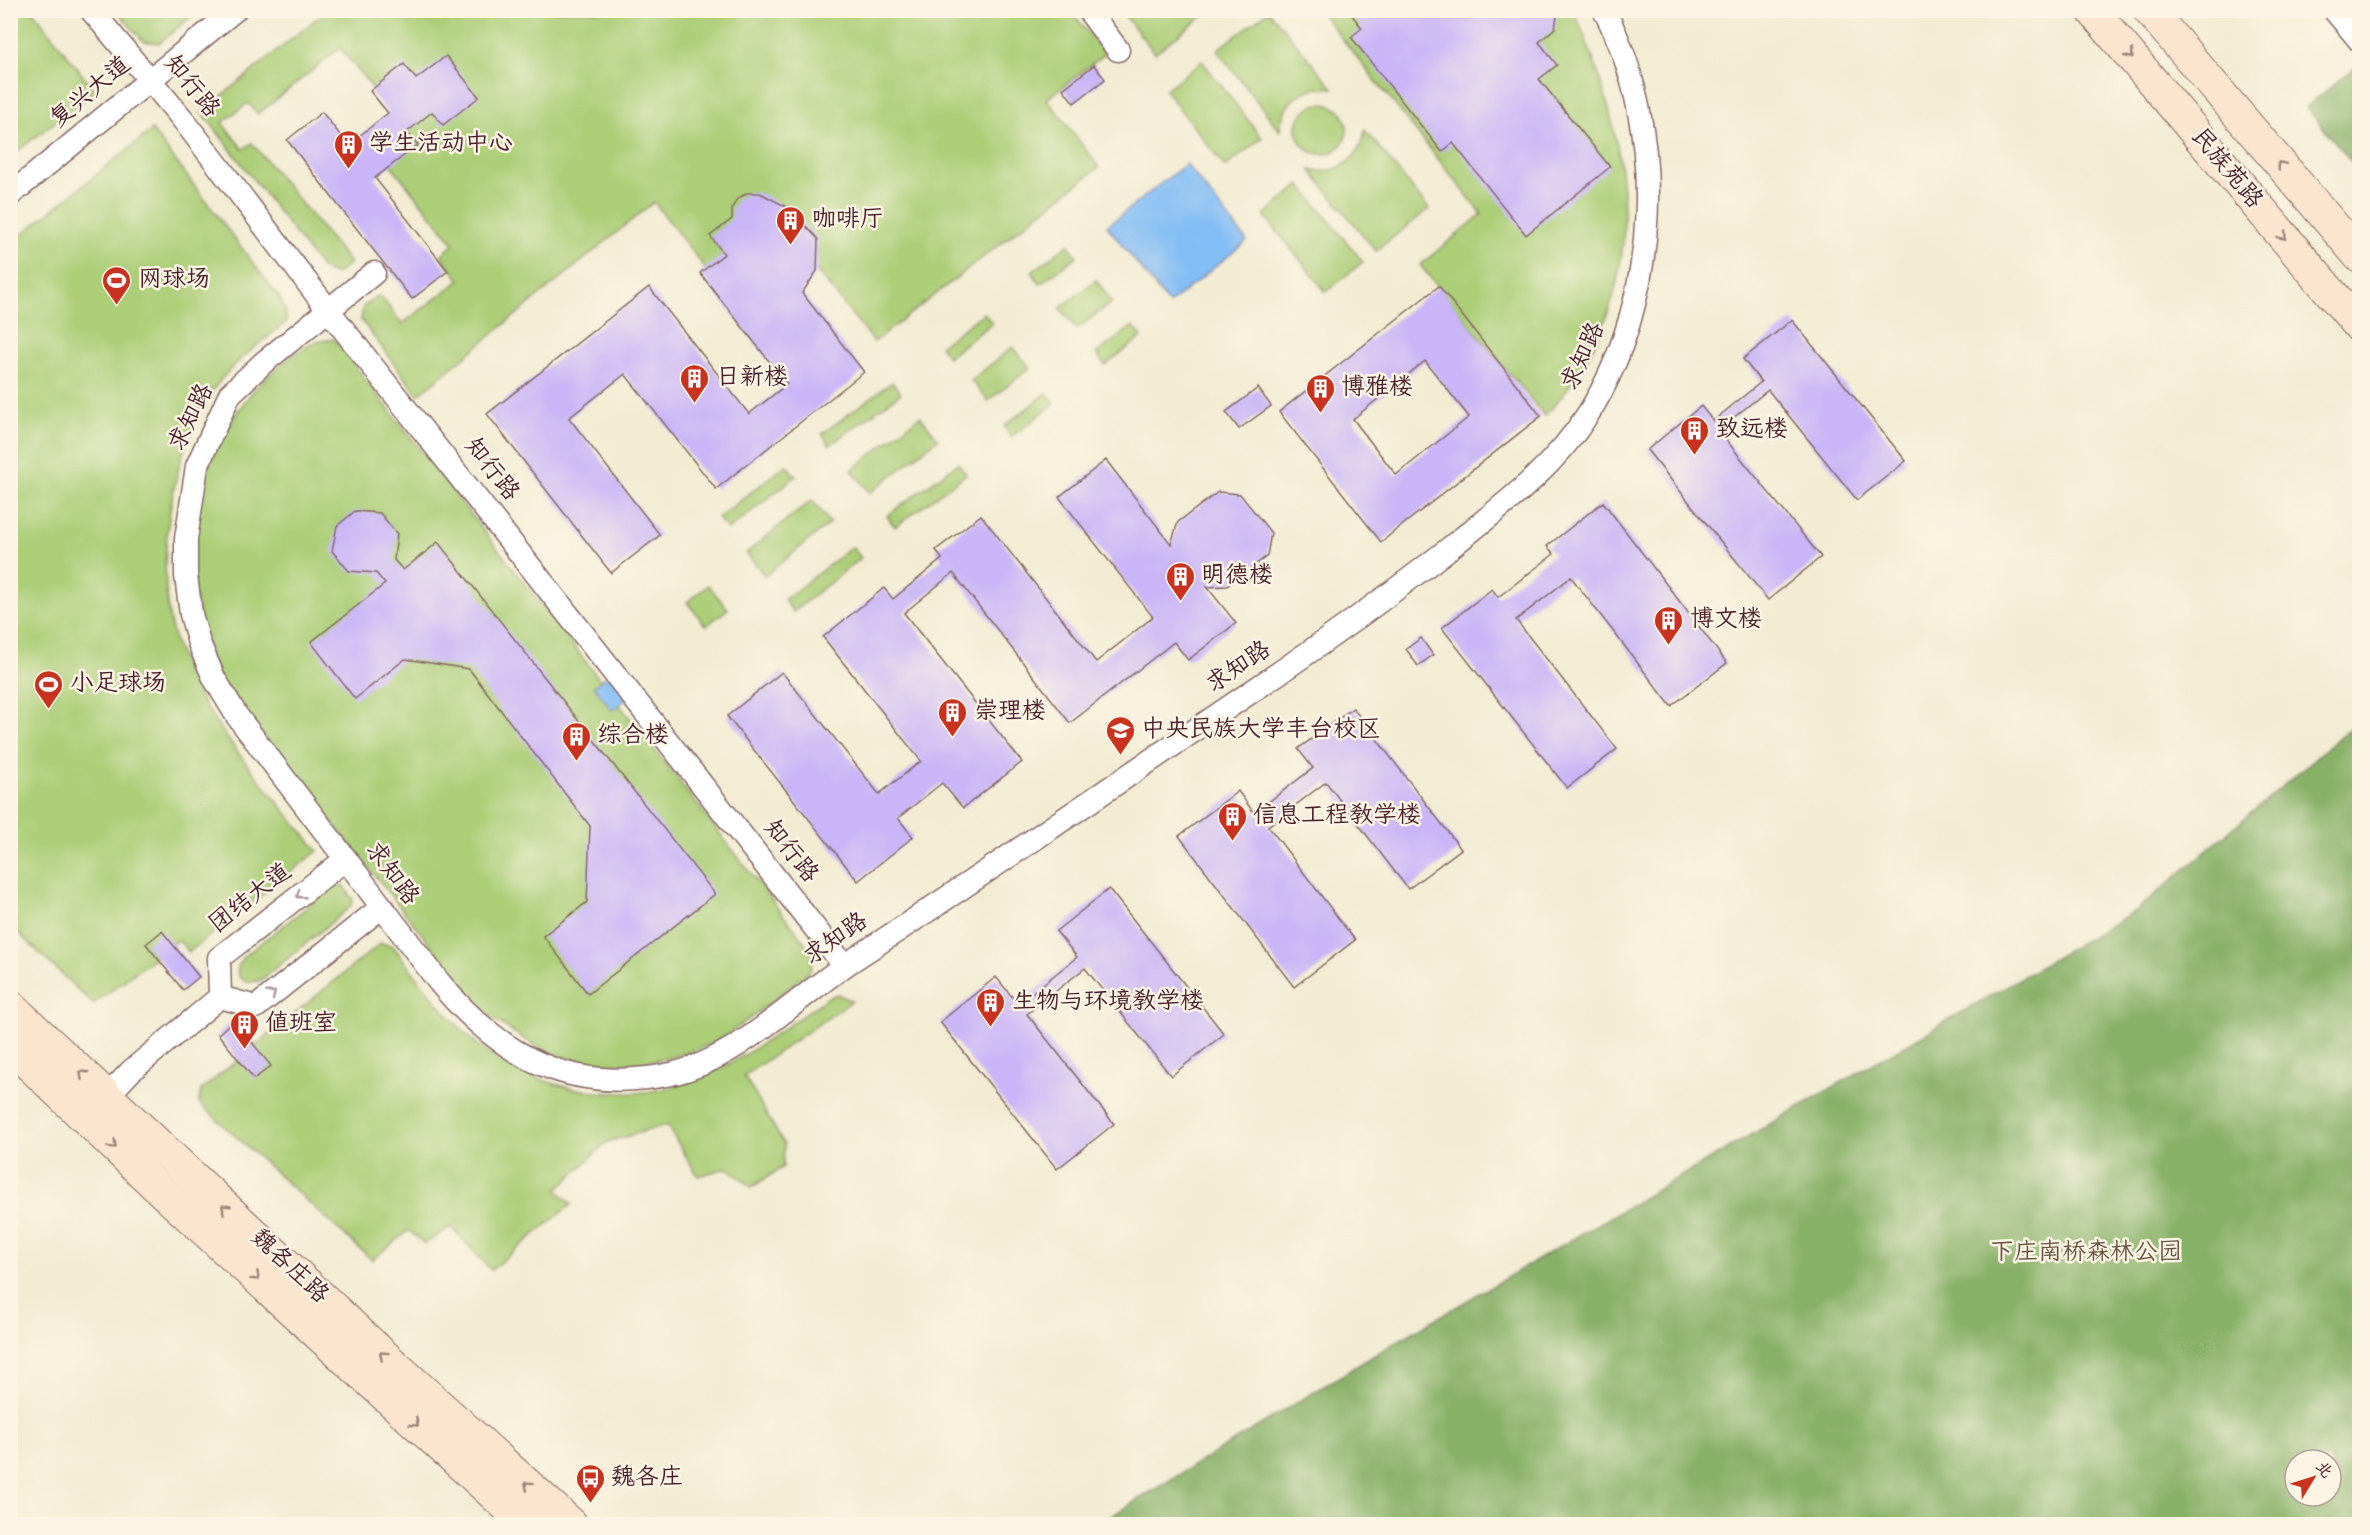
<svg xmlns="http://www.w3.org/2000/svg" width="2370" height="1535" viewBox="0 0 2370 1535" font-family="'Indie Flower','LXGW WenKai TC',sans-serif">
<rect width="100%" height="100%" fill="#fcf5e5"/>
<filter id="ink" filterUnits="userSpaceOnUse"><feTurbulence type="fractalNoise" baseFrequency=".0167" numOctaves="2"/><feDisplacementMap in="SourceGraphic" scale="12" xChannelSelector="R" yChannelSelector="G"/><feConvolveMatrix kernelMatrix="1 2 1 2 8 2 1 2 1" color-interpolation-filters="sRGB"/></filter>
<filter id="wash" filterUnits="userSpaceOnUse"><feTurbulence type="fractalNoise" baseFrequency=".008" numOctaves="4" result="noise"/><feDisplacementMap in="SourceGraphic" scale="24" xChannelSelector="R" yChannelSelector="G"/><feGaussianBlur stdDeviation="1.35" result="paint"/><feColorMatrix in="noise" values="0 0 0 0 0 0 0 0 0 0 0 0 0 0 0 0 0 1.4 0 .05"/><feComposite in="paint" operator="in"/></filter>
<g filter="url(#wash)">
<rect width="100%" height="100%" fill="#f3ecd3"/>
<g fill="#abce77" stroke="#7a7651" stroke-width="1.5">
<path d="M10,11H33L95,91L11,156Z"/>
<path d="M117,11H198L159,43L143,41Z"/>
<path d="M326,11H1071L1105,54L1047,99L1099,167L874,342L783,229L715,281L654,202L418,395L361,320L363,307L380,295L402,324L460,280L441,255L454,244L379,150L397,118L340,48L258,114L248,103L222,123L243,149L252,143L350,263L336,275L322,269L202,112Z"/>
<path d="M1121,11H1209L1155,53Z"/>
<path d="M1269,11L1333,88C1303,85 1282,101 1280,131L1217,50Z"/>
<path d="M1320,11H1574C1635,151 1656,294 1545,416L1420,265L1482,214Z"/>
<path d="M1202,61L1262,138L1225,167L1165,90Z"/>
<circle cx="1322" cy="129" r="25"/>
<path d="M152,130L279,297L286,312V322C260,344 232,362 213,390C174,445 159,544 168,609C172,640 186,673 201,699C234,753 278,802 318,851L189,952L178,940L93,1004L11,926V243Z"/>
<path d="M1365,130L1429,209L1376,251L1310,170C1339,176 1360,159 1365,130Z"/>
<path d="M1300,185L1363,262L1326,292L1264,215Z"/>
<path d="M1068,244L1077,256L1040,284L1032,272Z"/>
<path d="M1096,280L1112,302L1077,329L1060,308Z"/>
<path d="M984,313L992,323L948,357L940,346Z"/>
<path d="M1133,326L1142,337L1105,365L1096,354Z"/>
<path d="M334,339L813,953L811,970C783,992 754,1017 724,1037C682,1062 606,1072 559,1056C532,1046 508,1029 484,1012L217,678C203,634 189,591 192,544C197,475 228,406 282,364C301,349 309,341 334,339Z"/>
<path d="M1013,347L1030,368L988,401L971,380Z"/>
<path d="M892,382L901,393L830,445L822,434Z"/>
<path d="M1047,393L1055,403L1011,437L1004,426Z"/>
<path d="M920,416L938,439L870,493L852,470Z"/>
<path d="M958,463L966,474L895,527L887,516Z"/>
<path d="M786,465L796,476L728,530L718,518Z"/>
<path d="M812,500L830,523L765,576L746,553Z"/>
<path d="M852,547L861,558L793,612L784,600Z"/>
<path d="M708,585L728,609L706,626L687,602Z"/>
<path d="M339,885L345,887L353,900L350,907L261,980C241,986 231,975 243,957L334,886Z"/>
<path d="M381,943L393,946C422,983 450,1024 487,1052C511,1071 541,1081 571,1088C682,1111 742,1058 827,998L837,994L852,1001L744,1076L784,1144L783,1167L752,1187L727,1168L698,1176L667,1125L607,1142L557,1190L572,1204L491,1270L451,1227L424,1244L409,1230L372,1260L199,1103L201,1090Z"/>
</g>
<g fill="#88b168" stroke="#69684a" stroke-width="1.5" fill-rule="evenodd">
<path d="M2359,64V171L2306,107Z"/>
<path d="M2359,721V1524H1098L1396,1342L2137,910ZM2295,1460H2331V1496H2295Z"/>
</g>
<g fill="#83bdf5" stroke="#666e90" stroke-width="1.5">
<path d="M1186,164L1247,241L1169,304L1107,226Z"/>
<path d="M622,664L641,688L612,710L594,686Z"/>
</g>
<g id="blocks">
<g fill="#c9b5f7" fill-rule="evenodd">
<path d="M1348,10H1558L1555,28L1539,42L1557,65L1539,79L1610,167L1526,235L1453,143L1442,152L1351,37L1362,28Z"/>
<path d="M446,56L479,97L443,125L432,112L407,132L418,145L375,178L448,271L412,299L287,140L322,112L348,145L388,113L370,91L404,64L416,79Z"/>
<path d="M1094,65L1105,79L1074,103L1063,89Z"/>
<path d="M747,193H760L789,208L818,239L817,271L802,293L864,372L716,489L625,374L569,418L660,535L611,573L487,414L649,287L749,414L787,384L700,273L724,254L710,236L732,219V208L737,199Z"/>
<path d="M1439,286L1541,416L1381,542L1279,412ZM1425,361L1469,417L1396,475L1353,419Z"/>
<path d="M1792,320L1906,461L1857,500L1768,390L1718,430L1821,557L1768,600L1647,450L1701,406L1713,421L1761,382L1743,359Z"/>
<path d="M1258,388L1271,406L1239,429L1226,412Z"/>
<path d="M1106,460L1171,544L1178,522L1218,492L1240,494L1271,533L1267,556L1227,586L1207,587L1236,623L1188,660L1174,642L1070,723L953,573L904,613L1022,762L963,808L942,783L898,818L913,837L858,881L727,716L782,672L879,794L921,761L823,637L884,588L893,599L942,559L936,550L981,515L1096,662L1153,617L1059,497Z"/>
<path d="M1603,502L1727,663L1671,706L1571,577L1516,620L1617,749L1567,788L1442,628L1492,589L1498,597L1554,554L1547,546Z"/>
<path d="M355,511L380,513L397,534L394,560L403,570L438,542L715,894L588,994L543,936L587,902L590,826L469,669L405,659L355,699L311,642L385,584L376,573L349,571L332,551L337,526Z"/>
<path d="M1421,638L1433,655L1418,666L1406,649Z"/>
<path d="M1353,708L1461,849L1408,889L1326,782L1268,826L1355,940L1294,987L1179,836L1238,791L1254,813L1313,768L1298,749Z"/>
<path d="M1109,889L1224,1034L1171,1076L1085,968L1027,1014L1114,1124L1057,1169L940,1022L996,977L1018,1004L1077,957L1056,931Z"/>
<path d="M162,931L199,977L183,990L146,944Z"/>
<path d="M234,1020L271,1066L254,1079L218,1034Z"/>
</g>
</g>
</g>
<g filter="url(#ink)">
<use href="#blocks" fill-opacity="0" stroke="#856766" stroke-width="1.5"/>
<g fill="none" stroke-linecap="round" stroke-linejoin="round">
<defs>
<g id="street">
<path d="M91,10L181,117L329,311L844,965"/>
<path d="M1088,10L1118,50"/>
<path d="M2334,10L2360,41"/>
<path d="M10,195L235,10"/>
<path d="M374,273L263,363L230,394L197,466L186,539V576L191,614L199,643L214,678L237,716L439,982C501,1057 571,1095 671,1074C740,1059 798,995 856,958C989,871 1120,781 1251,692C1319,646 1386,598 1451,547C1501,507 1553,469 1588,414C1660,301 1667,129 1604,10"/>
<path d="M220,997L219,958L346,859"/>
<path d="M220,997L256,1007L382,907"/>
<path d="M96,1108L131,1071L220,997"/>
</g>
<g id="secondary">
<path d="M2092,10L2360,327"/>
<path d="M2149,10L2360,257"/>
<path d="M10,1006L380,1352L571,1524"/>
<path d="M10,1046L156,1186L526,1524"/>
</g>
</defs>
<use href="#street" stroke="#856766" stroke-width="25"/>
<use href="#secondary" stroke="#856766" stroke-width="34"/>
<use href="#street" stroke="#fff" stroke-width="22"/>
<use href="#secondary" stroke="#fbe5cf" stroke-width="32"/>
</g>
<defs><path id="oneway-chevron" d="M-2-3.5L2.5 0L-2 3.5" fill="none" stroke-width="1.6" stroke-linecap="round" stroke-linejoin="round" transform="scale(1.5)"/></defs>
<g stroke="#a2827d">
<use href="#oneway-chevron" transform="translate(2130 55) rotate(50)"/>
<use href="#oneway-chevron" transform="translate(2281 165) rotate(-130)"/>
<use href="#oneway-chevron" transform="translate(2283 236) rotate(50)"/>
<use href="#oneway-chevron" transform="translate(83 1074) rotate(-137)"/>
<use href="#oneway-chevron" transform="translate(113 1145) rotate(44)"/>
<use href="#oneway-chevron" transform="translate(225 1208) rotate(-137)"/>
<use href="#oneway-chevron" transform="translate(256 1277) rotate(42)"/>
<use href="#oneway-chevron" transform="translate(383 1355) rotate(-138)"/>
<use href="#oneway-chevron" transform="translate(415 1423) rotate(42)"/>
<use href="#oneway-chevron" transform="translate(528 1485) rotate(-138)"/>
</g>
<g stroke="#ae9aa0">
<use href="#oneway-chevron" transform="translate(300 895) rotate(142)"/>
<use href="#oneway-chevron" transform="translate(272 994) rotate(-39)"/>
</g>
</g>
<defs>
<symbol id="building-pin" viewBox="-11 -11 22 30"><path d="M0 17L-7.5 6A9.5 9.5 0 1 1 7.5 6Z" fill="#c8321e" stroke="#fcf5e5"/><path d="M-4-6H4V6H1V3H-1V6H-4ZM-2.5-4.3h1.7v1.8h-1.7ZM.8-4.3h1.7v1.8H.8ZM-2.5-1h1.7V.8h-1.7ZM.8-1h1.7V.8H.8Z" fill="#fff"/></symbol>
<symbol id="stadium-pin" viewBox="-11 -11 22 30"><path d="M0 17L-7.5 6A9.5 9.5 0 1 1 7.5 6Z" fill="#c8321e" stroke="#fcf5e5"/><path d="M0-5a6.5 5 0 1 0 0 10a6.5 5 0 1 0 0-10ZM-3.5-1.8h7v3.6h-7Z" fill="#fff"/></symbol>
<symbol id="university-pin" viewBox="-11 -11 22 30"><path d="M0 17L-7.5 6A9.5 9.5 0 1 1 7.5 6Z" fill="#c8321e" stroke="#fcf5e5"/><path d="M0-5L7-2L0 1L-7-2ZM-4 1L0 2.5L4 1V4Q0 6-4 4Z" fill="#fff"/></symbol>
<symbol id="bus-pin" viewBox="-11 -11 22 30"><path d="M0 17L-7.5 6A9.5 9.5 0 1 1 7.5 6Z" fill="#c8321e" stroke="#fcf5e5"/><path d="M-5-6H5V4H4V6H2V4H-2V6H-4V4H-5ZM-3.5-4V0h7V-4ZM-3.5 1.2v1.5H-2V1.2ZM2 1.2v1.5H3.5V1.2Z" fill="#fff"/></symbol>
</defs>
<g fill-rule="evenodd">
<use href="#building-pin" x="332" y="128" width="33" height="45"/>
<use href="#building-pin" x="774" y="204" width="33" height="45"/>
<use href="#stadium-pin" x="100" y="264" width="33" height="45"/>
<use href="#building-pin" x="678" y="362" width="33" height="45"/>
<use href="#building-pin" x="1304" y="372" width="33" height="45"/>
<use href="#building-pin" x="1678" y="414" width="33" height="45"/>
<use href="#building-pin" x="1164" y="560" width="33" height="45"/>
<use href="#building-pin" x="1652" y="604" width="33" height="45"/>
<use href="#stadium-pin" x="32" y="668" width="33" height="45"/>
<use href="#building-pin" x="936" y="696" width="33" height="45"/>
<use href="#university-pin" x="1104" y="714" width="33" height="45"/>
<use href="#building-pin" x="560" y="720" width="33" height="45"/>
<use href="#building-pin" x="1216" y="800" width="33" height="45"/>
<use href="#building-pin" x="974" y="986" width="33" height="45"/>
<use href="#building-pin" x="228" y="1008" width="33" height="45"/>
<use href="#bus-pin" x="574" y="1462" width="33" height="45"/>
</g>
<g text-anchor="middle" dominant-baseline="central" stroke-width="5" stroke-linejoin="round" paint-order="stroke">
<g font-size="24" fill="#4a1f2b" stroke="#fcf5e5">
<text transform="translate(191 87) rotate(51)">知行路</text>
<text transform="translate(91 93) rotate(-40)">复兴大道</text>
<text transform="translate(2226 169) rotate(50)">民族苑路</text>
<text transform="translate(1584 357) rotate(-66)">求知路</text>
<text transform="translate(192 418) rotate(-64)">求知路</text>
<text transform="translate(491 470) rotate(52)">知行路</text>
<text transform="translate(1239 668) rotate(-34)">求知路</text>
<text transform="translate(790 852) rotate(52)">知行路</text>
<text transform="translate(391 874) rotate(53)">求知路</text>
<text transform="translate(251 899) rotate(-38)">团结大道</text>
<text transform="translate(836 940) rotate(-35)">求知路</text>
<text transform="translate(289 1267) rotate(43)">魏各庄路</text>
</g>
<g font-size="24" fill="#4a1f2b" stroke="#fcf5e5" text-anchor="start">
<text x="369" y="144">学生活动中心</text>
<text x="812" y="220">咖啡厅</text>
<text x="138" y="280">网球场</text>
<text x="716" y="378">日新楼</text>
<text x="1341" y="388">博雅楼</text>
<text x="1716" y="430">致远楼</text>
<text x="1201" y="576">明德楼</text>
<text x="1690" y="620">博文楼</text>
<text x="70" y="684">小足球场</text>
<text x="974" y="712">崇理楼</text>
<text x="1141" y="730">中央民族大学丰台校区</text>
<text x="597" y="736">综合楼</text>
<text x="1253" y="816">信息工程教学楼</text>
<text x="1012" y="1002">生物与环境教学楼</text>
<text x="265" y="1024">值班室</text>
<text x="611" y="1478">魏各庄</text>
</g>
<g font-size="24" fill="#675442" stroke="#fcf5e5">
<text x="2086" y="1253">下庄南桥森林公园</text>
</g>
</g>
<rect width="2370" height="1535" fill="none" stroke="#fcf5e5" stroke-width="36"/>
<g transform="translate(2313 1478) rotate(52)"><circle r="28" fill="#fcf5e5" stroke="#b59f9b" stroke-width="1.5"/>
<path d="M0-4.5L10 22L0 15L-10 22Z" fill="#c8321e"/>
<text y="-9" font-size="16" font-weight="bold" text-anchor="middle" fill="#4a1f2b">北</text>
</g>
</svg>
